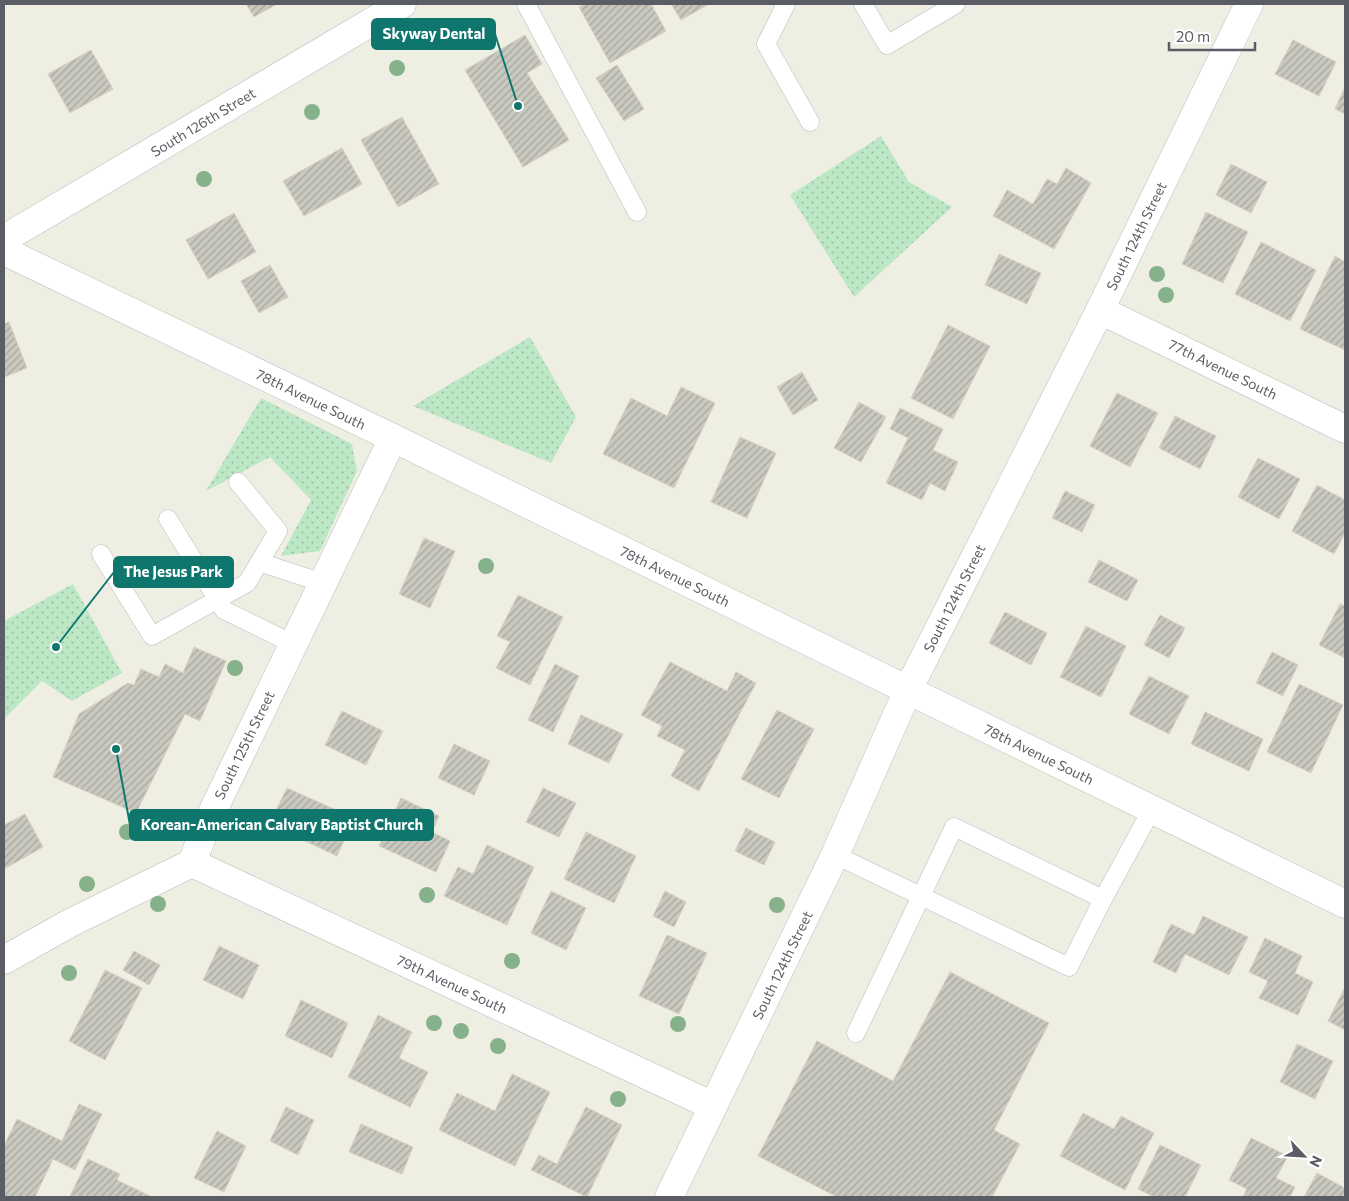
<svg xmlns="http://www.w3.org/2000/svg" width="1349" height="1201" viewBox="0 0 1349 1201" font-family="Commissioner,sans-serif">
<defs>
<pattern id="green-dots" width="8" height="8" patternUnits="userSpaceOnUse" patternTransform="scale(1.25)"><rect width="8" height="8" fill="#bde8c6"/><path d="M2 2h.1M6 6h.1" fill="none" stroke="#9dbfa4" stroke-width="1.8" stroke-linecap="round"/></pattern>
<pattern id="building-hatch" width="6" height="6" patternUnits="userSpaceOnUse" patternTransform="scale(1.25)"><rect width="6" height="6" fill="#cac9bf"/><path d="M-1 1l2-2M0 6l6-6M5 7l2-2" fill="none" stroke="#a7a69f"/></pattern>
</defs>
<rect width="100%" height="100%" fill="#efeee3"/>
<g fill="url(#green-dots)">
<path d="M881,136L909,182L952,207L854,297L790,195Z"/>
<path d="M530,337L576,417L551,463L413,406Z"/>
<path d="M261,398L352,444L357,471L320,551L281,556L311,500L270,457L206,491Z"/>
<path d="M73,584L122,673L72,701L42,681L5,718L4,716V621Z"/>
</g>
<g fill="url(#building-hatch)" stroke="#d4d2c0">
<path d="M246,4H277L254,17Z"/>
<path d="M585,4H651L666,31L610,63L579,7Z"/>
<path d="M671,4H709L681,20Z"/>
<path d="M525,35L542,64L527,73L569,140L523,167L465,70Z"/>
<path d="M1293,40L1336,62L1319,96L1275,74Z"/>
<path d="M91,50L113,89L70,113L48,74Z"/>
<path d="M617,65L644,109L624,121L596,78Z"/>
<path d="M1345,87V114L1335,109Z"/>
<path d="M402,117L439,184L398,207L361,140Z"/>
<path d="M342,148L362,184L304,216L283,181Z"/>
<path d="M1231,164L1267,182L1251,213L1216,195Z"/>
<path d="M1066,168L1091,183L1054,249L993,216L1007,190L1033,204L1047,179L1057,184Z"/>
<path d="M1206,212L1248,232L1223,283L1182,264Z"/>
<path d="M234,213L256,252L208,279L186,240Z"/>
<path d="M1261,242L1316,270L1290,321L1235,294Z"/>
<path d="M999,254L1041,273L1027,304L985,285Z"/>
<path d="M1335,256L1345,262V350L1300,329Z"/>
<path d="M270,265L288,297L259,313L241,281Z"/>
<path d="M9,322L27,368L4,377V324Z"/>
<path d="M948,325L990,346L953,419L911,398Z"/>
<path d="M802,372L818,400L793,415L777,387Z"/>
<path d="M681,387L715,403L674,488L603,454L631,398L667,416Z"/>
<path d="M1117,393L1158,413L1130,467L1090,446Z"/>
<path d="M859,402L886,417L861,462L834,448Z"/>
<path d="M900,408L943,429L933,450L958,462L945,491L930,483L922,500L886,483L908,438L890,429Z"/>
<path d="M1175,416L1216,436L1200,469L1159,448Z"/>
<path d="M740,437L776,453L747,518L711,502Z"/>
<path d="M1258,458L1300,479L1279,519L1238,497Z"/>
<path d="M1317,485L1345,500V533L1334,554L1292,531Z"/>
<path d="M1065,491L1095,505L1082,532L1052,518Z"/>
<path d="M424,538L455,551L430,608L399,594Z"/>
<path d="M1099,560L1138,580L1127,601L1088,582Z"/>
<path d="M518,595L563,617L530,685L496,668L510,642L497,636Z"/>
<path d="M1340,604L1345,606V658L1319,645Z"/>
<path d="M1005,612L1047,633L1031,665L989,643Z"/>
<path d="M1160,615L1185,628L1169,658L1144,645Z"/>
<path d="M1086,626L1126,646L1101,697L1060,677Z"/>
<path d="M194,647L226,661L200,721L185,714L136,813L53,777L79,714L128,683L134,685L141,669L159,677L165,664L183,673Z"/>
<path d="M1272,652L1298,665L1283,696L1256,683Z"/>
<path d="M670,662L727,691L736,672L756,683L699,791L671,776L685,750L657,736L662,726L641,715Z"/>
<path d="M555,664L579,676L553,732L528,720Z"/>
<path d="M1149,676L1189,696L1169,734L1129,714Z"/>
<path d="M1299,684L1343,705L1311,773L1267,752Z"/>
<path d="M777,710L814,729L779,798L741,779Z"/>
<path d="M342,711L383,731L366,765L325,745Z"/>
<path d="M1205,712L1263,739L1249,771L1191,744Z"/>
<path d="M581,715L623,734L609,763L568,744Z"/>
<path d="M454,744L490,761L474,795L438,778Z"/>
<path d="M287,788L354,818L337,856L269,824Z"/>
<path d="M543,788L576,803L559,837L526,822Z"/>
<path d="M401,798L439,816L432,832L450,841L436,872L379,846Z"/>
<path d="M25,814L43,847L4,869V825Z"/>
<path d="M746,828L775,842L764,865L735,851Z"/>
<path d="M586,832L636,856L614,903L564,879Z"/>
<path d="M487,845L534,867L507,925L444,896L458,867L473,874Z"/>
<path d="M551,891L586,908L566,950L531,933Z"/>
<path d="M665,891L686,902L674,927L653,916Z"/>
<path d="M1203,916L1248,937L1229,975L1185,954L1176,973L1153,962L1171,924L1194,935Z"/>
<path d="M667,935L707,953L679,1014L639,996Z"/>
<path d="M1265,938L1302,956L1295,973L1313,982L1298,1015L1259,998L1268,981L1249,972Z"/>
<path d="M219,946L259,965L243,999L203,980Z"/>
<path d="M134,951L160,965L149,985L123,970Z"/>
<path d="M105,970L142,988L105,1060L69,1041Z"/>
<path d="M950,972L1049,1023L994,1130L1020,1144L992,1197H837L758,1156L817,1041L893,1081Z"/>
<path d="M1345,987V1030L1328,1021Z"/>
<path d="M301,1000L348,1023L332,1058L285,1036Z"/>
<path d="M378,1015L412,1032L399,1058L428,1072L410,1107L348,1077Z"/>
<path d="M1297,1044L1333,1061L1315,1099L1280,1082Z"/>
<path d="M512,1074L550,1092L515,1166L439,1130L457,1093L495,1111Z"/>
<path d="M79,1104L102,1114L75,1170L53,1159L35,1197H4V1146L17,1119L62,1141Z"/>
<path d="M286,1107L314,1120L298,1155L270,1141Z"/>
<path d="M586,1107L622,1125L587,1197L531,1170L539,1155L557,1164Z"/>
<path d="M1083,1113L1114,1129L1121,1116L1154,1133L1125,1190L1060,1156Z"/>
<path d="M361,1124L413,1147L402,1174L349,1152Z"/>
<path d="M217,1131L246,1146L224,1192L194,1178Z"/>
<path d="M1251,1138L1288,1156L1276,1178L1295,1187L1290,1197H1243L1247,1189L1229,1180Z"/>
<path d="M1160,1145L1201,1165L1185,1197H1154L1138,1189Z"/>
<path d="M88,1159L120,1174L117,1180L152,1197L70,1196Z"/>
<path d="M1317,1173L1345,1188V1197H1304Z"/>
</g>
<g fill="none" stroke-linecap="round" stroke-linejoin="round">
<defs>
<g id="lane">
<path d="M526,4L637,212"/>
<path d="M786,4L766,44L810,122"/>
<path d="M863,4L887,45L956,4"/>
<path d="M168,519L224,610L293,644"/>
<path d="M101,554L152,636L247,583L278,531L238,482"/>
<path d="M259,562L323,583"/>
<path d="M835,855L1069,967L1103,899L1152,809"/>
<path d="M856,1033L954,827L1103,899"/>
</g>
<g id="street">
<path d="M4,239L402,4"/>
<path d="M1100,310L1345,429"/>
<path d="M192,863L713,1106"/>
<path d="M4,960L70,923L192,863L207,823L393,438"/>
</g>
<g id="secondary">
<path d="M4,251L393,438L1345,904"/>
<path d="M669,1197L835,855L908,690L1100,310L1249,4"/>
</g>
</defs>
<use href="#lane" stroke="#babbc2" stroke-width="19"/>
<use href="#street" stroke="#babbc2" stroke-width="29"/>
<use href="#secondary" stroke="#bdbfc7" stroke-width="29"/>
<use href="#lane" stroke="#fff" stroke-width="18"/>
<use href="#street" stroke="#fff" stroke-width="28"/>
<use href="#secondary" stroke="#fff" stroke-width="28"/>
</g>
<g fill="#85b28a">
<circle cx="397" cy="68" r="8"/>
<circle cx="312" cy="112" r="8"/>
<circle cx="204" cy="179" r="8"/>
<circle cx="1157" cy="274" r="8"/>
<circle cx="1166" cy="295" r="8"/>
<circle cx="486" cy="566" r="8"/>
<circle cx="235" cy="668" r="8"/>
<circle cx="127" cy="832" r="8"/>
<circle cx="87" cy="884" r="8"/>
<circle cx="427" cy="895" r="8"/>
<circle cx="158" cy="904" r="8"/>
<circle cx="777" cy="905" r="8"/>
<circle cx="512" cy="961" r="8"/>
<circle cx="69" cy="973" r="8"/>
<circle cx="434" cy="1023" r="8"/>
<circle cx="678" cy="1024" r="8"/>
<circle cx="461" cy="1031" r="8"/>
<circle cx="498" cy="1046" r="8"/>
<circle cx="618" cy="1099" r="8"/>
</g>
<g text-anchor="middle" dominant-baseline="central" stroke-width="4" stroke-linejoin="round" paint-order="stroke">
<g font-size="14" fill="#5b5d64" stroke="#fff">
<text transform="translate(203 122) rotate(-31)">South 126th Street</text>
<text transform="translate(1136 236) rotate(-64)">South 124th Street</text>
<text transform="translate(1223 369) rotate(26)">77th Avenue South</text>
<text transform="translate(311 399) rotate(26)">78th Avenue South</text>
<text transform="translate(675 576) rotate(26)">78th Avenue South</text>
<text transform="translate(954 598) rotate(-63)">South 124th Street</text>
<text transform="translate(244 745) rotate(-64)">South 125th Street</text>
<text transform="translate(1039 754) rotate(26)">78th Avenue South</text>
<text transform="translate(782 965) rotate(-64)">South 124th Street</text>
<text transform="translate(452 984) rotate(25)">79th Avenue South</text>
</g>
</g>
<path fill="none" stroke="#0f766e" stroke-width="2" d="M518 106L495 34M56 647L114 572M116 749L130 825"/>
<g fill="#0f766e" stroke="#fff" stroke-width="2">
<circle cx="518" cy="106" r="5"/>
<circle cx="56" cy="647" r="5"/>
<circle cx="116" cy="749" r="5"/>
</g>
<g fill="#0f766e" stroke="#0f766e" stroke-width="2">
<rect x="372" y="19" width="123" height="30" rx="5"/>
<rect x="114" y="557" width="119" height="30" rx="5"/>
<rect x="130" y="810" width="303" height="30" rx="5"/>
</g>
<g font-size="15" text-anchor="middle" font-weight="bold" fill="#fff">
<text x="434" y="39">Skyway Dental</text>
<text x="173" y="577">The Jesus Park</text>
<text x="282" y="830">Korean-American Calvary Baptist Church</text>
</g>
<rect width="1349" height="1201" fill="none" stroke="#5b5d64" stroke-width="10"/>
<g transform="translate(1304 1156) rotate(115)" stroke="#ffffff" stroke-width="4" paint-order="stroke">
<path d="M0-4L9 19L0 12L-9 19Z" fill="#5b5d64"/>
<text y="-8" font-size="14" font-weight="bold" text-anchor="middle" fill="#5b5d64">N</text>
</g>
<path d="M1169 42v8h86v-8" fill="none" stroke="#5b5d64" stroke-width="2.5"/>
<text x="1176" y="42" font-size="15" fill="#5b5d64" stroke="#ffffff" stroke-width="4" paint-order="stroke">20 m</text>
</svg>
